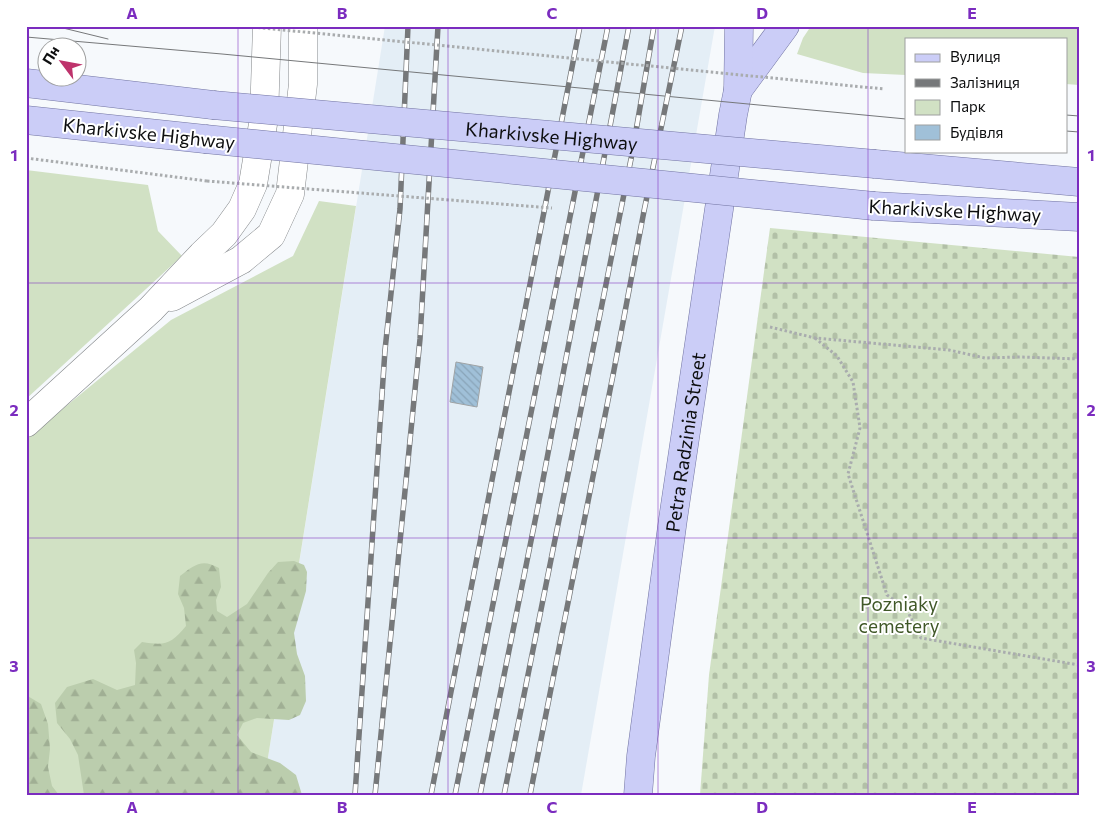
<svg xmlns="http://www.w3.org/2000/svg" width="1105" height="821" viewBox="0 0 1105 821" font-family="Commissioner,sans-serif">
<defs>
<pattern id="forest-firs" width="22" height="20" patternUnits="userSpaceOnUse" patternTransform="scale(1.25)"><rect width="22" height="20" fill="#bbcdad"/><path d="M5 1l3.5 6h-7zM16 11l3.5 6h-7z" fill="#a0af94"/></pattern>
<pattern id="cemetery-stones" width="16" height="16" patternUnits="userSpaceOnUse" patternTransform="scale(1.25)"><rect width="16" height="16" fill="#d1e1c4"/><path d="M2 7V4a2 2 0 0 1 4 0v3zM10 15v-3a2 2 0 0 1 4 0v3z" fill="#b2c0a7"/></pattern>
<pattern id="building-back-hatch" width="6" height="6" patternUnits="userSpaceOnUse" patternTransform="scale(1.25)"><rect width="6" height="6" fill="#a0c0d8"/><path d="M-1 5l2 2M0 0l6 6M5-1l2 2" fill="none" stroke="#89a4b8"/></pattern>
</defs>
<rect width="100%" height="100%" fill="#f6f9fc"/>
<path fill="#e4eef6" d="M385,26H715L581,795H262Z"/>
<g fill="#d1e1c4">
<path d="M811,26H1079V85L1066,84V39H906V75L863,73L797,54L803,38Z"/>
<path d="M26,170L148,185L158,231L182,256L26,399Z"/>
<path d="M319,201L356,206L262,795H26V439L171,320L293,256Z"/>
</g>
<g fill="url(#forest-firs)">
<path d="M294,561L304,565L307,572L306,591L294,633L297,654L305,676L306,701L300,715L289,720L257,718L243,723L237,735L251,752L280,763L296,775L302,795H84L78,755L70,739L57,723L55,703L67,687L93,679L117,690L135,685L136,663L134,650L142,642C166,646 171,644 186,626L184,608L178,594L180,576C194,565 202,558 219,568L221,587L216,600L217,611L227,617L247,604L268,573L278,562Z"/>
<path d="M26,695L41,704L48,724L50,749L48,767L52,786L59,795H26Z"/>
</g>
<path fill="url(#cemetery-stones)" d="M770,228L1079,257V795H700L709,675Z"/>
<path fill="url(#building-back-hatch)" stroke="#9fa3a5" d="M456,362L483,367L477,407L450,402Z"/>
<g fill="none" stroke-linecap="round" stroke-linejoin="round">
<defs>
<g id="minor">
<path d="M172,297L241,260L271,235L290,194L303,84V26"/>
<path d="M26,423L151,309L202,255L224,234L242,209L253,184L264,118L267,26"/>
</g>
<g id="major">
<path d="M26,83L213,105"/>
<path d="M738,90L785,26"/>
<path d="M26,120L205,139"/>
<path d="M875,164L1079,182"/>
<path d="M874,206L1079,217"/>
<path id="s1" d="M638,795L641,756L673,519L733,115L738,90L739,26"/>
</g>
</defs>
<use href="#minor" stroke="#84878a" stroke-width="29"/>
<use href="#major" stroke="#7274a2" stroke-width="29"/>
<g stroke="#a9acae" stroke-width="3" stroke-dasharray="2.5 2.5" stroke-linecap="butt">
<path d="M26,158L207,181"/>
<path d="M770,327L815,338L949,350L985,358L1020,357L1079,359"/>
<path d="M815,338L837,356L853,382L860,428L848,474L887,595L906,608L921,638L1079,665"/>
</g>
<use href="#minor" stroke="#fff" stroke-width="28"/>
<use href="#major" stroke="#cbcdf7" stroke-width="28"/>
<g stroke="#76787a" stroke-width="1">
<path d="M50,26L59,27L108,39"/>
<path d="M26,37L222,54L906,119"/>
<path d="M1066,115L1079,116"/>
<path d="M1066,131L1079,132"/>
</g>
<defs>
<g id="rail">
<path d="M355,795L385,350L400,209L408,26"/>
<path d="M375,795L420,339L438,26"/>
<path d="M431,795L580,26"/>
<path d="M455,795L608,26"/>
<path d="M480,795L538,506L629,26"/>
<path d="M504,795L632,154L654,26"/>
<path d="M530,795L614,370L644,211L682,26"/>
</g>
</defs>
<use href="#rail" stroke="#76787a" stroke-width="5.5"/>
<use href="#rail" stroke="#fff" stroke-width="4" stroke-dasharray="11" stroke-linecap="butt"/>
<defs>
<g id="major-bridge">
<path id="s2" d="M213,105L875,164"/>
<path d="M205,139L874,206"/>
</g>
</defs>
<use href="#major-bridge" stroke="#7274a2" stroke-width="29" stroke-linecap="butt"/>
<g stroke="#a9acae" stroke-width="3" stroke-dasharray="2.5 2.5" stroke-linecap="butt">
<path d="M243,26L884,89"/>
<path d="M207,181L552,208"/>
</g>
<use href="#major-bridge" stroke="#cbcdf7" stroke-width="28"/>
</g>
<path fill="none" stroke="#7b2cbf" stroke-width="1" stroke-opacity="0.55" d="M238,26V795M448,26V795M658,26V795M868,26V795M26,283H1079M26,538H1079"/>
<g text-anchor="middle" dominant-baseline="central" stroke-width="4" stroke-linejoin="round" paint-order="stroke">
<g font-size="19" fill="#0d0e0f" stroke="#fff">
<text transform="translate(149 133) rotate(6)">Kharkivske Highway</text>
<text stroke="none"><textPath href="#s2" startOffset="340">Kharkivske Highway</textPath></text>
<text transform="translate(955 210) rotate(3)">Kharkivske Highway</text>
<text stroke="none"><textPath href="#s1" startOffset="356">Petra Radzinia Street</textPath></text>
</g>
<g font-size="19" fill="#405828" stroke="#fff">
<text x="899" y="603">Pozniaky<tspan x="899" dy="22">cemetery</tspan></text>
</g>
</g>
<rect width="1105" height="821" fill="none" stroke="#ffffff" stroke-width="55"/>
<rect x="905" y="38" width="162" height="115" fill="#ffffff" stroke="#9e9f9f"/>
<rect x="915" y="54" width="25" height="8" fill="#cbcdf7" stroke="#9e9f9f"/>
<text x="950" y="62" font-size="15" fill="#0d0e0f">Вулиця</text>
<rect x="915" y="79" width="25" height="8" fill="#76787a" stroke="#9e9f9f"/>
<text x="950" y="88" font-size="15" fill="#0d0e0f">Залізниця</text>
<rect x="915" y="100" width="25" height="15" fill="#d1e1c4" stroke="#9e9f9f"/>
<text x="950" y="112" font-size="15" fill="#0d0e0f">Парк</text>
<rect x="915" y="125" width="25" height="15" fill="#a0c0d8" stroke="#9e9f9f"/>
<text x="950" y="138" font-size="15" fill="#0d0e0f">Будівля</text>
<g transform="translate(62 62) rotate(302)"><circle r="24" fill="#ffffff" stroke="#9e9f9f"/>
<path d="M0-4L9 19L0 12L-9 19Z" fill="#be336c"/>
<text y="-8" font-size="14" font-weight="bold" text-anchor="middle" fill="#0d0e0f">Пн</text>
</g>
<rect x="28" y="28" width="1050" height="766" fill="none" stroke="#7b2cbf" stroke-width="2"/>
<g font-size="16" text-anchor="middle" font-weight="bold" fill="#7b2cbf">
<text x="132" y="19">A</text>
<text x="342" y="19">B</text>
<text x="552" y="19">C</text>
<text x="762" y="19">D</text>
<text x="972" y="19">E</text>
<text x="14" y="161">1</text>
<text x="1091" y="161">1</text>
<text x="14" y="416">2</text>
<text x="1091" y="416">2</text>
<text x="14" y="672">3</text>
<text x="1091" y="672">3</text>
<text x="132" y="813">A</text>
<text x="342" y="813">B</text>
<text x="552" y="813">C</text>
<text x="762" y="813">D</text>
<text x="972" y="813">E</text>
</g>
</svg>
